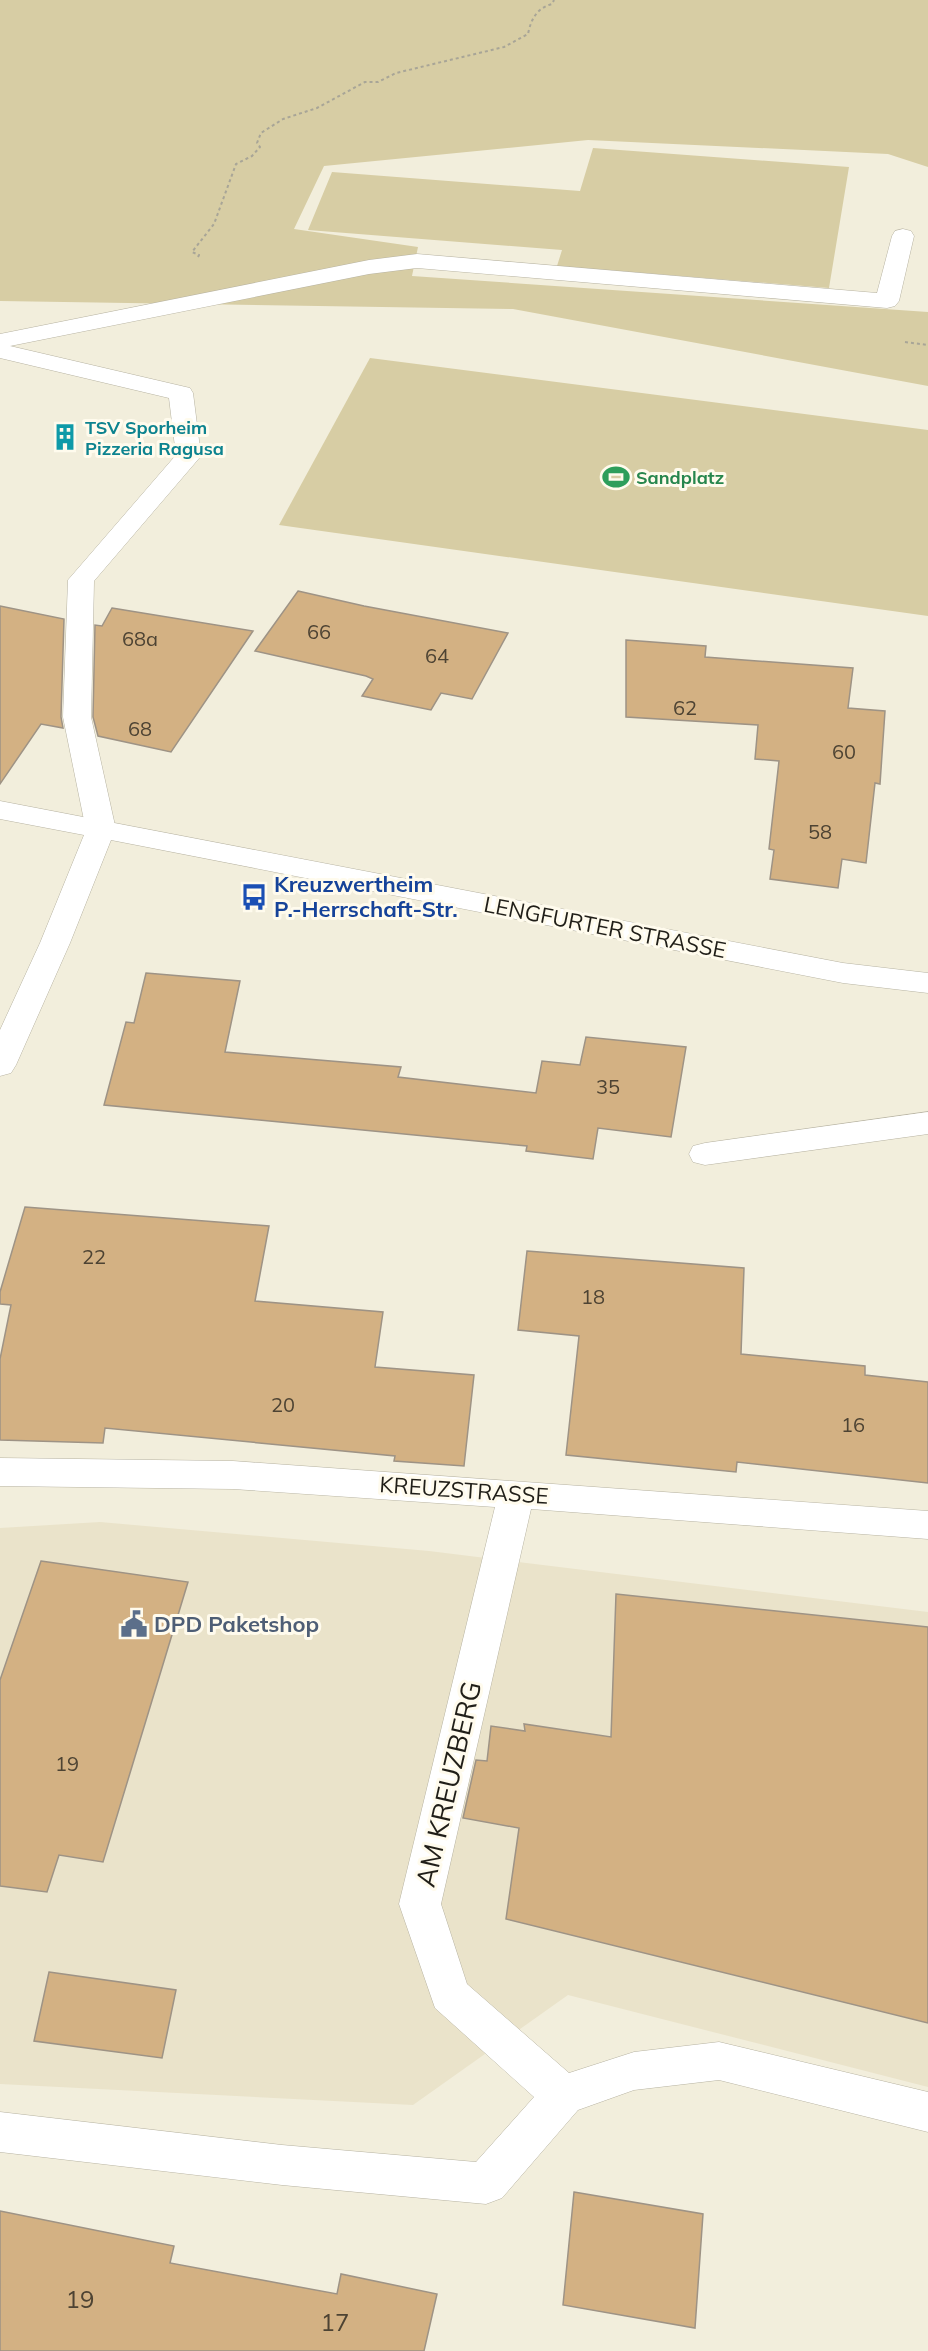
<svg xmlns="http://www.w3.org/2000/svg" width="928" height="2351" viewBox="0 0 928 2351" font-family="Mulish,sans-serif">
<rect width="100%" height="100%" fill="#f2eedc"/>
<path fill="#eae3ca" d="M100,1522L429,1551L928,1612V2087L568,1995L413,2105L0,2084V1528Z"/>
<g fill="#d7cda4">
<path d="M0,0H928V167L888,154L588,140L324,166L294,229L418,247L412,276L928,312V386L513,309L0,301Z"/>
<path d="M593,148L849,167L829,288L557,266L562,250L308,230L332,172L580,191Z"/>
<path d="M370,358L928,430V616L279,525Z"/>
</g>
<g fill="#d3b183" stroke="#9e9385" stroke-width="1.5">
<path d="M298,591L364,606L508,633L472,699L441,693L431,710L362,696L373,679L366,676L255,651Z"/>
<path d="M0,606L64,619L61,717L63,728L41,724L0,784Z"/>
<path d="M112,608L253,631L171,752L98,736L93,717L95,625L102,626Z"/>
<path d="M626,640L706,646L705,657L853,668L848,708L885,711L880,784L875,783L866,863L842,859L838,888L770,879L774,850L769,849L779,761L755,759L758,725L626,717Z"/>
<path d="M146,973L240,981L225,1052L401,1067L398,1077L536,1093L542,1061L580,1065L586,1037L686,1047L671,1137L598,1128L593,1159L526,1151L527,1146L104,1105L126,1022L134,1023Z"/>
<path d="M25,1207L269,1226L255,1301L383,1312L375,1367L474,1375L464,1466L394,1461L395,1456L105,1428L103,1443L0,1440V1359L11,1305L0,1304V1292Z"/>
<path d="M527,1251L744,1268L741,1354L865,1366V1375L928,1382V1483L737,1462L736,1472L566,1455L579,1336L518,1330Z"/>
<path d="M41,1561L188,1582L103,1862L59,1855L47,1892L0,1886V1680Z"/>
<path d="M616,1594L928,1627V2023L506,1919L519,1828L463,1818L476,1760L487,1761L491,1726L525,1731L524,1724L611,1737Z"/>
<path d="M49,1972L176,1990L162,2058L34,2041Z"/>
<path d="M574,2192L703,2214L695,2328L563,2305Z"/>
<path d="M0,2211L174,2246L170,2263L337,2294L341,2274L437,2294L424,2351H0Z"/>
</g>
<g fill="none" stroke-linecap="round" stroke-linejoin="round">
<defs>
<g id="service">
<path d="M903,229L911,231L914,236L899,301L895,306L887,308L417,268L369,274L10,346L190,388L193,393L201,456L94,581L91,717L116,830L111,836L101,839L91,836L86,830L63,717L68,580L176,455L169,398L0,358V334L369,260L417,254L877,293L892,236L895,231Z"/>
<path d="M928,1112V1134L705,1165L693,1162L689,1154L693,1146L705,1143Z"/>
</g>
<g id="minor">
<path d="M0,801L843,963L928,973V993L843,983L111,840L70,943L16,1065L11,1073L0,1076V1030L40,943L84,835L0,819Z"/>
<path d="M0,1458L233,1461L928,1511V1539L531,1509L441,1904L467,1984L569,2073L634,2052L719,2042L928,2092V2132L719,2080L634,2090L578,2110L502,2198L486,2204L282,2185L0,2152V2112L282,2145L476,2162L534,2097L435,2008L399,1904L495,1507L233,1489L0,1486Z"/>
</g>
</defs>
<use href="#service" stroke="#b7b3a2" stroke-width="1"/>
<use href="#minor" stroke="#b7b3a2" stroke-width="1"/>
<g stroke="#a8a597" stroke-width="2" stroke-dasharray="3 3" stroke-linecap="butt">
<path d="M198,257L199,255L192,252L214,224L236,164L252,156L260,147L257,143L261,133L283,119L317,108L365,82H378L396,73L504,47L528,34C531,19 537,8 552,4L554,0"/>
<path d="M905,342L928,345"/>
</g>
<use href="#service" fill="#fff" fill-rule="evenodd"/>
<use href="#minor" fill="#fff" fill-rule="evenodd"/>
</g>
<defs>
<symbol id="building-bare" viewBox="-9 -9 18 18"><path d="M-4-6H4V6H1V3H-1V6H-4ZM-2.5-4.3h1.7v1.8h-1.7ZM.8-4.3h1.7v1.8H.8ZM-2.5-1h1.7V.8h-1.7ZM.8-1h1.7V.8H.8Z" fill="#0f9aa8" stroke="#fffbed" stroke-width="2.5" paint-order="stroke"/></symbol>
<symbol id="stadium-bare" viewBox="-9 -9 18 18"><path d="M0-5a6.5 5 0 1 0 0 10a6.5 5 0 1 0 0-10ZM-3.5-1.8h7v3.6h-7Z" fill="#2e9e5b" stroke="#fffbed" stroke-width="2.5" paint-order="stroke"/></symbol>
<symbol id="bus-bare" viewBox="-9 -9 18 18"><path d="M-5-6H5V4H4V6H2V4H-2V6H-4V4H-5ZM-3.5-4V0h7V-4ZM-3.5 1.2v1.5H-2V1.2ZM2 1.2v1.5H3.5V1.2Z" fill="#1a4fb4" stroke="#fffbed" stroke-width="2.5" paint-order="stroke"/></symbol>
<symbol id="civic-bare" viewBox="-9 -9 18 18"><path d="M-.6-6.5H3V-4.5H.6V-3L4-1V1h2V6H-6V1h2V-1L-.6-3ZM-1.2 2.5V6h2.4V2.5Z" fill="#5c6f8a" stroke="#fffbed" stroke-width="2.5" paint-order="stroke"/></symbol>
</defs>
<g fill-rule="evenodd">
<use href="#building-bare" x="46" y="418" width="38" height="38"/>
<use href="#stadium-bare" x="597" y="458" width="38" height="38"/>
<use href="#bus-bare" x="235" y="878" width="38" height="38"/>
<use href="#civic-bare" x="115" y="1605" width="38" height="38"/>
</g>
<g text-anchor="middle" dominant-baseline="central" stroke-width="6" stroke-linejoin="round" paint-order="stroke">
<g font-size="18" font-weight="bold" fill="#0d838f" stroke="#fffbed" text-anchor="start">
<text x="85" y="427">TSV Sporheim<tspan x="85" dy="21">Pizzeria Ragusa</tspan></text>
</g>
<g font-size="18" font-weight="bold" fill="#27864d" stroke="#fffbed" text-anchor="start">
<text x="636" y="477">Sandplatz</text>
</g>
<g font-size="20" fill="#4d4333">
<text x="319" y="631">66</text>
<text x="140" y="638">68a</text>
<text x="437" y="655">64</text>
<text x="685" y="707">62</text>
<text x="140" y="728">68</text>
<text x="844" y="751">60</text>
<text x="820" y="831">58</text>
<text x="608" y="1086">35</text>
<text x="94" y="1256">22</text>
<text x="593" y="1296">18</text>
<text x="283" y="1404">20</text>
<text x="853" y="1424">16</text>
<text x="67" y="1763">19</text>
</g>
<g font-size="22" font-weight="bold" fill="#164399" stroke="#fffbed" text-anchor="start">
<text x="274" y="884">Kreuzwertheim<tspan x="274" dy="25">P.-Herrschaft-Str.</tspan></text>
</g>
<g font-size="22" fill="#201e18" stroke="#fffbed">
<text transform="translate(605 927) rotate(11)">LENGFURTER STRASSE</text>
<text transform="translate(464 1490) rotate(4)">KREUZSTRASSE</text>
</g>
<g font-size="22" font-weight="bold" fill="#4e5e75" stroke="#fffbed" text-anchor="start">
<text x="154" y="1624">DPD Paketshop</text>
</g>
<g font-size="24" fill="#4d4333">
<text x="80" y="2299">19</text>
<text x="335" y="2322">17</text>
</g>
<g font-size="27" fill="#201e18" stroke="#fffbed">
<text transform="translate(448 1784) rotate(-77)">AM KREUZBERG</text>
</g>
</g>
</svg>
